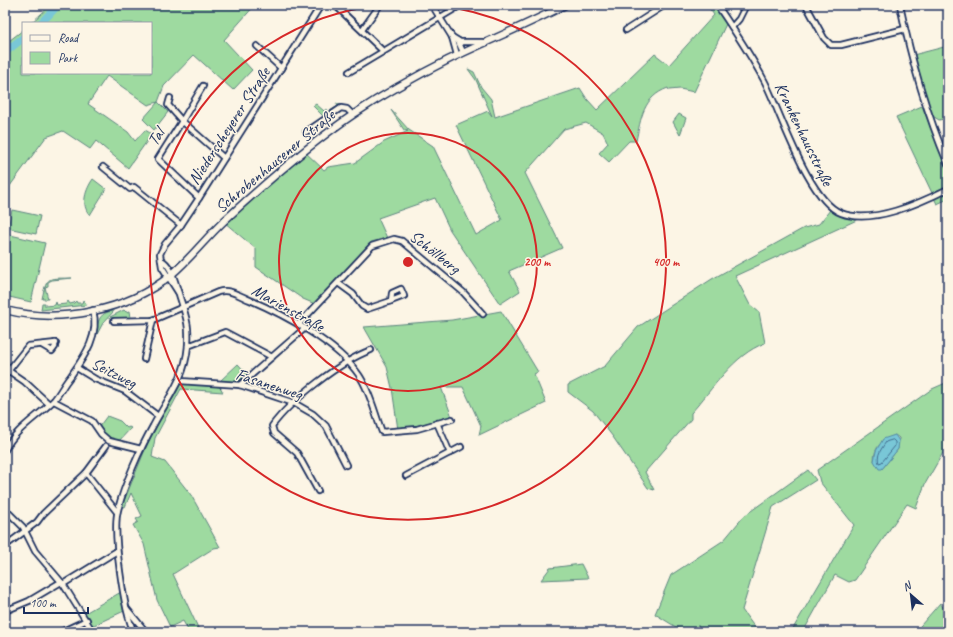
<svg xmlns="http://www.w3.org/2000/svg" width="953" height="637" viewBox="0 0 953 637" font-family="Caveat,sans-serif">
<rect width="100%" height="100%" fill="#fcf5e5"/>
<filter id="ink" filterUnits="userSpaceOnUse"><feTurbulence type="fractalNoise" baseFrequency=".025" numOctaves="2"/><feDisplacementMap in="SourceGraphic" scale="8" xChannelSelector="R" yChannelSelector="G"/><feConvolveMatrix kernelMatrix="1 2 1 2 8 2 1 2 1" color-interpolation-filters="sRGB"/></filter>
<g filter="url(#ink)">
<g fill="#9edaa0" stroke="#5c847f" fill-rule="evenodd">
<path d="M51,5H255L224,40L252,70L233,90L194,55L164,86L158,102L168,112L154,130L143,119L158,102L148,105L107,76L88,104L128,132L135,141L145,130L152,134L128,168L96,141L90,149L63,131L46,137L7,190L5,196V44L23,30V73H151V23H31Z"/>
<path d="M707,5H714L725,21L726,24L694,92L680,89L669,90L668,88C643,97 641,118 636,141H629L609,162L599,153L608,143L603,133L586,123L564,129L525,173L562,248L509,271L520,291L500,304L450,230L435,198L378,218L387,238L371,242L315,304L303,299L256,267V249L224,222L304,151L324,170L328,167L355,163L384,142L408,131L404,130L391,110L409,130L433,146L476,235L502,220L456,125L488,111L492,116L476,80L468,69L474,72L481,87L491,99L495,117L580,88L587,99L597,110L655,54L669,65L714,15Z"/>
<path d="M948,46V118L939,120L931,115L913,55Z"/>
<path d="M336,103L342,106L325,118L313,106L316,104L324,111L326,109L328,112L338,106Z"/>
<path d="M922,106L948,171V185L932,193L896,117Z"/>
<path d="M679,114L686,118L680,135L673,122Z"/>
<path d="M93,179L106,189L90,215C80,205 86,189 93,179Z"/>
<path d="M948,192V199L937,204L934,198Z"/>
<path d="M12,210L40,216L36,234L8,228Z"/>
<path d="M830,210L846,217L859,219L735,276L750,305L759,312L765,343C733,355 713,389 691,413V419L645,472L654,490L648,488L613,437L593,411L568,392V385L605,366L638,327L712,279L804,228L819,224Z"/>
<path d="M6,234L45,243L31,302L5,296Z"/>
<path d="M72,278L52,280L48,282V286L45,287L48,299H42C47,274 49,279 72,278Z"/>
<path d="M83,300L87,305L41,310L42,303H45V306L55,305L56,302L57,305L66,304L68,301L70,304L74,303L76,301L77,303H82Z"/>
<path d="M124,310L126,312L130,311L131,318L113,319L110,317Z"/>
<path d="M114,311L103,323L95,338C98,324 97,312 114,311Z"/>
<path d="M501,311L538,372L534,374L546,403L479,435L481,426L463,387H441L452,417L398,430L392,388L387,367L364,327L452,320Z"/>
<path d="M238,364L248,375L240,382L220,381Z"/>
<path d="M948,382V444L925,484L916,508L907,504L855,580L849,582L835,575L803,632H791L854,525L820,482L817,470L932,389ZM895,435L899,438L898,449L882,469L874,461C874,446 882,441 895,435Z"/>
<path d="M180,383H193L220,387L223,392L181,389L155,438L152,457L165,462L191,495L220,547L214,548L173,574L200,632H189L183,621L170,627L157,600L144,544L133,525L138,522L136,519L142,516L131,493L125,507L122,506L149,440Z"/>
<path d="M107,416L120,421L127,428L129,427L131,428L118,442L108,438L98,428Z"/>
<path d="M808,470L816,480L773,507L742,610L758,632H699L698,625L697,632H684L655,614L671,575L724,540L744,516Z"/>
<path d="M581,564L588,578L541,580L550,568Z"/>
<path d="M121,592L124,611L92,626L85,613Z"/>
<path d="M940,603L948,614V632H915Z"/>
</g>
<path fill="#79c7d7" stroke="#538aa7" d="M895,435L899,441L898,449L882,469H879L874,461L876,451L883,439Z"/>
<g fill="none" stroke-linecap="round" stroke-linejoin="round">
<path stroke="#416c8e" stroke-width="1" d="M893,440L895,442V446L882,462L879,463C876,455 882,448 886,442Z"/>
<g stroke="#79c7d7" stroke-width="8">
<path d="M41,23L58,5"/>
<path d="M5,52L23,38"/>
</g>
<defs>
<g id="street">
<path d="M335,5L383,51"/>
<path d="M432,5L452,37L457,55"/>
<path d="M717,5C734,30 751,55 765,82C781,114 809,201 841,213C872,225 920,203 948,189"/>
<path d="M806,5L824,38L831,45H841L905,29"/>
<path d="M900,5C911,60 926,112 948,164"/>
<path d="M732,27L739,19L746,5"/>
<path d="M362,30L380,5"/>
<path d="M626,30L665,5"/>
<path d="M452,37L460,42H483"/>
<path d="M458,41L463,52"/>
<path d="M257,46L281,68"/>
<path d="M349,72L461,5"/>
<path d="M203,86L182,121L224,158"/>
<path d="M170,98L168,105L182,121L158,159L199,198"/>
<path d="M306,132L341,108L347,109L353,115"/>
<path d="M103,167L130,189L134,187L181,225"/>
<path d="M338,283L353,294L362,306L367,309L391,301"/>
<path d="M401,289L404,296L391,301L392,293Z"/>
<path d="M178,292L162,267L160,254L165,244L181,225L199,198L321,5"/>
<path d="M114,321L153,320L218,292C229,288 240,296 250,300C285,315 337,343 359,375C370,391 375,414 382,432L417,429L452,419"/>
<path d="M299,324L372,246L394,239L402,241L463,292L483,314"/>
<path d="M42,345L52,351L55,347V343"/>
<path d="M188,346L225,332L272,357"/>
<path d="M144,359L153,320"/>
<path d="M77,368L95,379L125,391L158,416"/>
<path d="M9,371L25,382L49,404"/>
<path d="M5,375L28,346L56,343"/>
<path d="M180,381L240,385L294,403L313,414L326,426L346,465"/>
<path d="M240,385L305,328"/>
<path d="M54,401L92,421L101,434L109,441L141,449"/>
<path d="M437,423L450,453"/>
<path d="M106,446L86,473L117,512"/>
<path d="M5,450C16,428 38,417 54,400C60,393 64,384 70,377C84,357 100,336 93,310"/>
<path d="M406,476L461,447"/>
<path d="M318,491L297,453L274,433L272,426C291,400 341,361 371,350"/>
<path d="M5,509L23,527L35,551L63,584L93,632"/>
<path d="M5,546L37,522L43,514L86,473"/>
<path d="M63,584L117,551"/>
<path d="M127,609L146,632"/>
<path d="M5,611L29,601L61,582"/>
<path d="M61,632L87,620"/>
<path d="M134,632C124,613 112,531 118,510C124,485 140,449 153,426C171,392 191,372 188,329C187,316 182,305 179,294C175,283 172,265 161,260"/>
</g>
<path id="secondary" d="M5,310C60,324 127,311 171,275C190,259 206,238 224,221C265,183 308,145 354,114C384,94 416,76 448,60C487,41 527,25 565,5"/>
</defs>
<use href="#street" stroke="#1b2f5e" stroke-width="8"/>
<use href="#secondary" stroke="#1b2f5e" stroke-width="9"/>
<use href="#street" stroke="#fcf5e5" stroke-width="4.5"/>
<use href="#secondary" stroke="#fcf5e5" stroke-width="6"/>
</g>
</g>
<g fill="none" stroke="#d62828" stroke-width="2">
<circle cx="408" cy="262" r="129"/>
<path d="M433 5A258 258 0 1 1 383 5"/>
</g>
<g text-anchor="middle" dominant-baseline="central" stroke-width="3" stroke-linejoin="round" paint-order="stroke">
<g font-size="17" fill="#1b2f5e" stroke="#fcf5e5">
<text transform="translate(229 126) rotate(-57)">Niederscheyerer Straße</text>
<text transform="translate(804 134) rotate(64)">Krankenhausstraße</text>
<text transform="translate(156 137) rotate(-58)">Tal</text>
<text transform="translate(275 161) rotate(-40)">Schrobenhausener Straße</text>
<text transform="translate(435 252) rotate(38)">Schöllberg</text>
<text transform="translate(288 308) rotate(29)">Marienstraße</text>
<text transform="translate(114 373) rotate(27)">Seitzweg</text>
<text transform="translate(269 384) rotate(18)">Fasanenweg</text>
</g>
</g>
<circle cx="408" cy="262" r="6" fill="#d62828" stroke="#fcf5e5" stroke-width="2"/>
<g font-size="12" text-anchor="middle" font-weight="bold" fill="#d62828" stroke="#fcf5e5" stroke-width="3" stroke-linejoin="round" paint-order="stroke">
<text x="537" y="266">200 m</text>
<text x="666" y="266">400 m</text>
</g>
<rect width="953" height="637" fill="none" stroke="#fcf5e5" stroke-width="20"/>
<rect x="10" y="10" width="933" height="617" fill="none" stroke="#1b2f5e" stroke-width="1.5" filter="url(#ink)"/>
<rect x="22" y="22" width="130" height="52" fill="#fcf5e5" stroke="#a2a6af"/>
<rect x="30" y="35" width="20" height="6" fill="#fcf5e5" stroke="#a2a6af"/>
<text x="58" y="42" font-size="12" fill="#1b2f5e">Road</text>
<rect x="30" y="52" width="20" height="12" fill="#9edaa0" stroke="#a2a6af"/>
<text x="58" y="62" font-size="12" fill="#1b2f5e">Park</text>
<g transform="translate(911 595) rotate(332)" stroke="#fcf5e5" stroke-width="3" paint-order="stroke">
<path d="M0-3L7 15L0 10L-7 15Z" fill="#1b2f5e"/>
<text y="-6" font-size="11" font-weight="bold" text-anchor="middle" fill="#1b2f5e">N</text>
</g>
<path d="M24 607v6h64v-6" fill="none" stroke="#1b2f5e" stroke-width="2"/>
<text x="30" y="607" font-size="12" fill="#1b2f5e" stroke="#fcf5e5" stroke-width="3" paint-order="stroke">100 m</text>
</svg>
